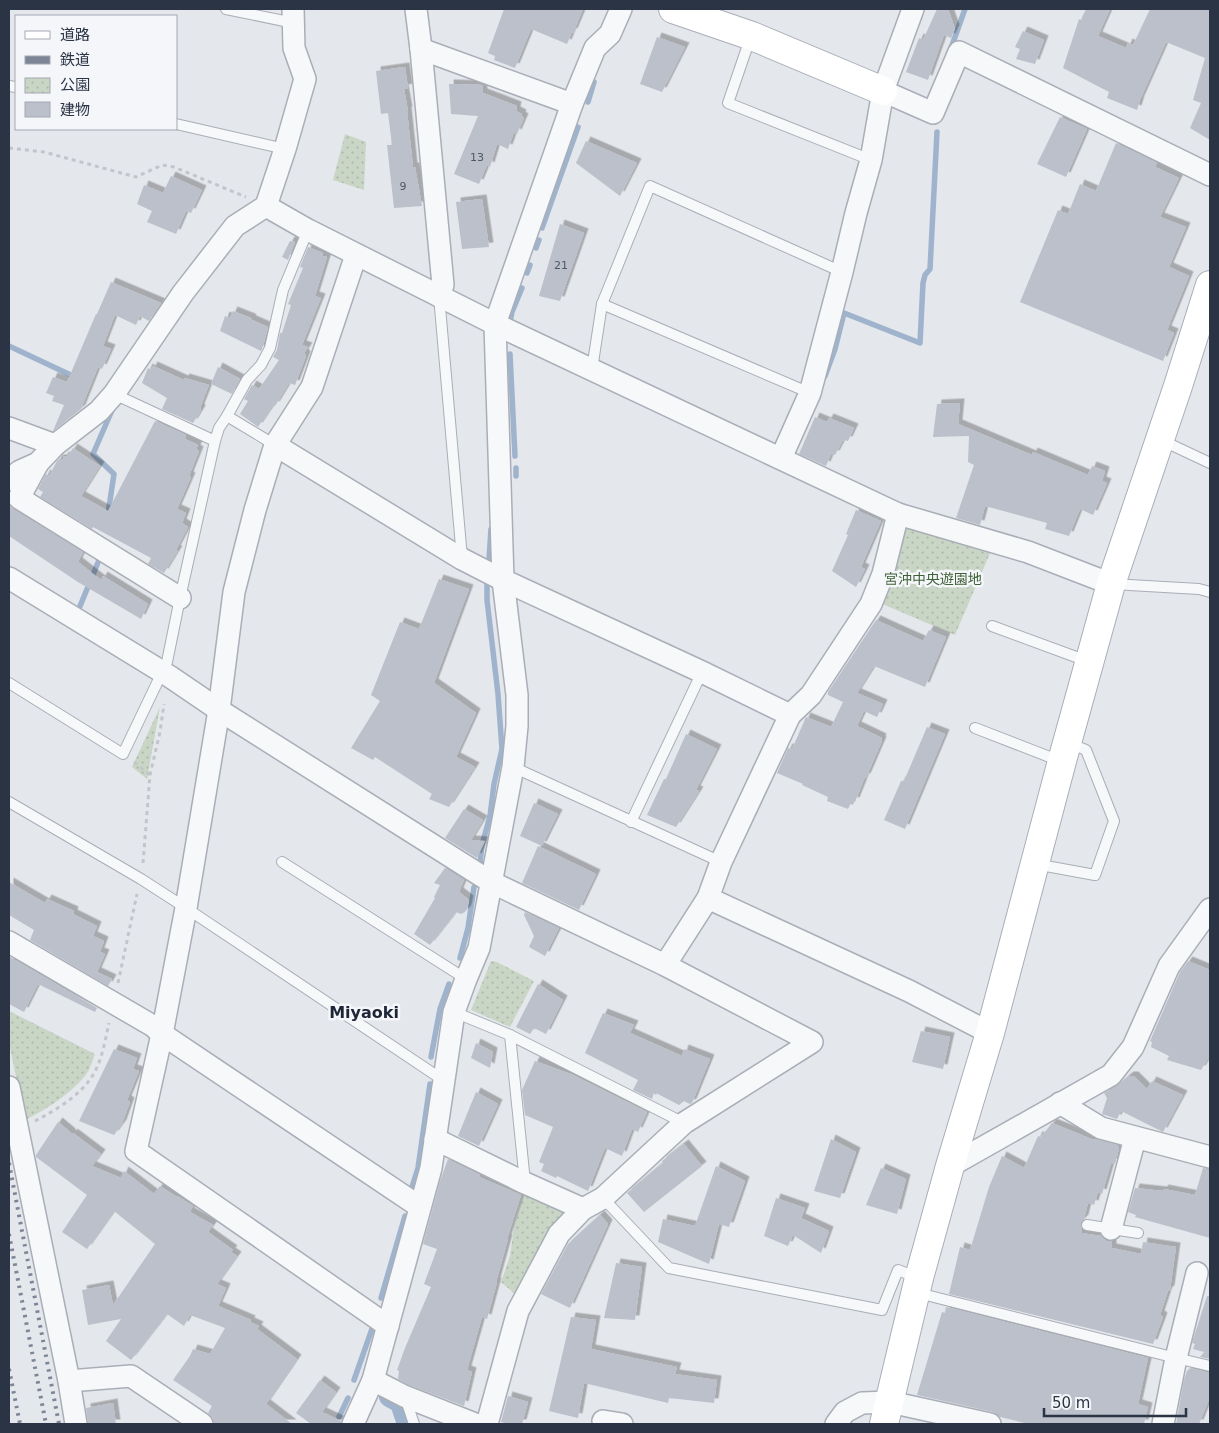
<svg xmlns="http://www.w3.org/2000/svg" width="1219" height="1433" viewBox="0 0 1219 1433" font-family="'DejaVu Sans','Noto Sans JP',sans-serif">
<defs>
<pattern id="park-dots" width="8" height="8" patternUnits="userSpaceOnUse" patternTransform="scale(1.25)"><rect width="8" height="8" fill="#c9d6c5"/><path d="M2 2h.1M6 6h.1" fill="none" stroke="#adb8ab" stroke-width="1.8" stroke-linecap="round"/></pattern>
<filter id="shadow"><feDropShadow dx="4.5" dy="-4.5" stdDeviation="0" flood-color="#0004"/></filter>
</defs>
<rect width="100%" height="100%" fill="#e4e7ec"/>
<g fill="url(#park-dots)">
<path d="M345,134L366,142L364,190L333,180Z"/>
<path d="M903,525L991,551L955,635L880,603Z"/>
<path d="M160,707L147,779L132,767Z"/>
<path d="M491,961L497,962L534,981L510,1027L471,1010Z"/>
<path d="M9,1011L95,1054C92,1061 90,1070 85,1076C69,1095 47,1109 25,1120L9,1043Z"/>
<path d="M525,1189L564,1207L563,1216L515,1294L501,1282L510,1256L514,1228Z"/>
</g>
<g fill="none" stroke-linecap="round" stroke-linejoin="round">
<g stroke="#9fb4cc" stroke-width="5.5">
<path d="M950,51L965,9"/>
<path d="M588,102L594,82"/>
<path d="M542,228L578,127"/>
<path d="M536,248L539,240"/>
<path d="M527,273L530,265"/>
<path d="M510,322L512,312L522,288"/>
<path d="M9,346L77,378"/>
<path d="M510,354L515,456"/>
<path d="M825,376L835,349L844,313L920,343L923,283L925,275L930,269L937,132"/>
<path d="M516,468V476"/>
<path d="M108,514L114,474L93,454L113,408"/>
<path d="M489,560L491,529"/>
<path d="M78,611L99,560"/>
<path d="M480,863L482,845L490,816L494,784L502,749L498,694L487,600V583"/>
<path d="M460,958L468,928L474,887"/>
<path d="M431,1057L440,1009L449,984"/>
<path d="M412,1187L418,1168L430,1084"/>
<path d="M381,1298L405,1216"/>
<path d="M354,1380L372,1329"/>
<path d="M339,1417L348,1398"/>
</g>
<path stroke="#9fb4cc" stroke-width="20" d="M389,1397L400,1403L407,1424"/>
</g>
<g fill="#bbc0ca" filter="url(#shadow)">
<path d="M504,9H583L573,33L572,32L567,44L531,29L515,68L494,60L495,56L488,53Z"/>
<path d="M937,9H948L955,29L951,38L944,35L928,80L906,72L919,38L923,40Z"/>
<path d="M1086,9H1110L1098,36L1126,48L1128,43L1133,45L1150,9H1210V140L1190,128L1201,103L1193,100L1205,58L1166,42L1140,100L1137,110L1107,98L1109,92L1063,68L1079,19L1081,20Z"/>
<path d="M1023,31L1044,40L1035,64L1016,59L1020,49L1015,47Z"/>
<path d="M657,37L685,47L662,92L640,84Z"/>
<path d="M405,67L408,88L404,89L408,111H407L413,167H415L422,206L394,208L387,145H392L388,113L381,114L376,71Z"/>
<path d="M449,84L482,85L483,93L517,106L516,111L522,114L521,116L524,118L517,134L514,132L508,149L497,144L490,167L487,165L479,184L454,174L478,116L451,114Z"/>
<path d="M1060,117L1087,129L1066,177L1037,164Z"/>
<path d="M586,141L637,163L620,196L576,163Z"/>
<path d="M1116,143L1157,163L1155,167L1179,178L1160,217L1186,227L1169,267L1189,276L1167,330L1174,333L1163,361L1020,302L1058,210L1068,214L1080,184L1096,191Z"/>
<path d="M171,176L202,190L191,213L186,211L176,234L147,222L152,211L137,204L144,185L163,193Z"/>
<path d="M482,199L489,247L462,249L456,202Z"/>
<path d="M560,224L584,233L560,301L539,296Z"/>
<path d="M290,241L295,242L288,260L282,257Z"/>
<path d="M308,247L323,253V256L327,257L315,296L321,298L302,345L308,347L304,353L306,356L295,385L289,383L275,406L273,405L258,427L240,414L248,401L244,399L252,385L259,389L279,360L273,357L277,350L280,333H282L291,305L288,304L303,268L300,267Z"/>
<path d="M111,282L161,303L149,321L140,316L136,325L115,315L103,346L111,349L102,369L98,367L81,409L53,431L64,405L52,401L54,396L46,393L53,377L67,382L96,314H97Z"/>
<path d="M233,311L251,318L252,320L268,327L263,346L261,351L220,331L225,316L230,318Z"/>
<path d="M153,366L184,380L185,378L209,385L200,408L201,410L193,423L162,409L167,398L142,383L148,368L151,370Z"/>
<path d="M218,367L240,379L232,394L211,384Z"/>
<path d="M960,403L958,424L1032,455L1033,452L1088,475L1092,466L1105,471L1102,481L1107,483L1093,515L1080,509L1069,536L1045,529L1047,523L985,506L980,525L956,518L974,465L968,462L969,436L933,437L937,404Z"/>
<path d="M815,417L827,422L829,418L854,428L848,441L843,440L835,455L831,454L826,466L799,454Z"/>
<path d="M155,421L186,435L185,439L198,445L196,449L199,451L189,476L191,477L177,509L186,513L182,523L188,527L176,550H178L164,573L148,564L151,558L93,527L92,529L40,497L43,492L38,489L46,474L49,476L57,461L59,459H63L64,456L67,457L73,448L100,466L81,496L108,511Z"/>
<path d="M9,506L83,552L78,562L101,580L103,576L148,604L141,619L78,582L9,536Z"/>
<path d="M856,510L881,521L861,567L865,569L856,587L832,571L848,535L846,534Z"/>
<path d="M439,579L469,589L434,683L476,713L456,757L475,767L449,807L429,799L432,794L375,757L373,760L351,748L380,701L371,695L400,622L419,629Z"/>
<path d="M876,620L923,641L929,630L946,637L925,687L874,666L857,693L883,704L877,717L864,711L857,726L882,738L881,740L882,741L866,778L865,777L855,802L852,801L848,809L827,801L828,797L802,785L803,784L777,773L788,748L792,749L806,717L831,727L843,702L828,695V692Z"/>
<path d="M927,727L945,734L905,829L884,820L901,781H904Z"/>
<path d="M686,734L717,749L696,790L699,791L676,827L647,815L664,779H666Z"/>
<path d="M534,803L558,814L542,846L520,836Z"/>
<path d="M464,809L483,820L471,840L485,841L477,858L445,838Z"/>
<path d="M538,846L596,874L579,910L522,883Z"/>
<path d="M445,868L464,880L459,892L469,900L467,909L465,912L461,914L456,912L430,945L414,934L435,898L434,897L440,885L434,883Z"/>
<path d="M9,882L45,903L47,899L74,911L73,914L97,926L93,936L104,941L100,952L105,954L97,972L112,979L108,986L30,940L34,930L9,915Z"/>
<path d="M525,912L559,928L545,956L529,947L534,936L524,915Z"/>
<path d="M10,957L97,1008L95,1012L38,984L24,1012L9,1004V958Z"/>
<path d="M1188,961L1210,970V1055L1201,1070L1167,1060L1169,1056L1151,1047L1152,1042L1150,1041L1180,972Z"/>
<path d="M538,984L563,1000L546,1034L534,1028L530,1034L516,1027Z"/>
<path d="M603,1013L634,1025L630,1033L682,1056L684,1049L710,1059L692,1103L690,1104L684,1101L679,1105L654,1092L652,1099L633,1090L638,1080L585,1053Z"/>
<path d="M921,1031L950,1037L943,1069L912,1062Z"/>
<path d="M476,1043L493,1052L490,1068L471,1058Z"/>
<path d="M114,1049L137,1058L133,1069L139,1071L127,1100L130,1102L122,1124L114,1135L79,1121Z"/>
<path d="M535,1061L573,1075L647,1112L638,1132L632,1129L622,1156L605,1148L588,1191L557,1176L556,1178L541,1171L544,1164L539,1162L553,1127L525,1115L522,1090Z"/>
<path d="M1129,1076H1134L1147,1089L1152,1081L1183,1095L1163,1132L1121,1111L1117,1119L1102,1114L1107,1098L1104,1093L1117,1086Z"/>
<path d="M476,1092L498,1104L479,1146L458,1136Z"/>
<path d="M58,1122L70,1132L72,1135L73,1133L101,1154L92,1166L121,1178L124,1171L154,1194L160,1186L177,1197V1196L193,1206L190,1212L213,1225L208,1232L233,1250L231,1252L237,1256L217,1284L226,1288L218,1306L251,1320L250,1322L259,1326L257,1329L297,1359L266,1404L292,1424H214L213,1418L208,1413L212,1406L173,1380L190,1356L193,1349L210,1354L225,1328L190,1315L184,1326L167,1314L131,1360L106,1341L121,1319L88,1325L82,1290L109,1285L113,1305L155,1244L114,1211L87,1249L62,1232L87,1195L36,1157V1155Z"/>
<path d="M1052,1123L1094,1140L1095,1139L1117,1145L1119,1148L1115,1164L1111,1163L1102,1194L1098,1192L1094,1205L1088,1203L1084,1219L1080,1223L1082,1229L1081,1233L1101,1236L1107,1241H1112V1248L1141,1254L1143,1242L1176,1247L1170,1290L1168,1291L1160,1315L1163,1317L1153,1344L949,1294L960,1247L970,1250L989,1187L1002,1156L1024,1168L1038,1136L1041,1137Z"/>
<path d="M831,1139L856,1152L840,1198L814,1191Z"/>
<path d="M684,1144L702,1166L644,1212L627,1193L663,1163L662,1161Z"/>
<path d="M448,1159L480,1175L479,1177L521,1195L507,1239H508L496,1282H497L487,1319L482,1317L467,1370L472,1372L464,1406L409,1385L398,1379L399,1371L397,1370L405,1348L431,1287L424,1284L437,1249L423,1244L440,1181Z"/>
<path d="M716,1166L745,1181L729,1227L719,1224L709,1264L658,1242L663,1219L695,1226Z"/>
<path d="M881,1168L906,1179L897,1214L866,1205Z"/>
<path d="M1203,1168L1210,1169V1238L1135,1217L1136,1215L1128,1212L1135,1188L1163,1191L1164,1189L1195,1195Z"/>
<path d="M776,1198L805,1208L801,1218L829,1231L821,1253L793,1235L788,1246L764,1236Z"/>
<path d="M600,1215L608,1224L570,1308L541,1294L568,1244Z"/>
<path d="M616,1263L642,1267L635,1320L604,1318Z"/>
<path d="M1207,1296H1210V1359L1200,1357L1204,1352L1193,1349L1195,1344L1192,1343Z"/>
<path d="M946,1307L1148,1358L1138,1404L1148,1407L1144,1424H1029L1000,1417L993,1412L917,1395L942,1312L945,1313Z"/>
<path d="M571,1317L596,1320L591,1349L677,1367L675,1374L717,1380L714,1403L669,1398L668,1403L584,1383L578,1418L549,1411Z"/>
<path d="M1190,1368L1210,1373V1397L1199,1424H1176L1184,1380L1187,1371Z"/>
<path d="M320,1380L336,1392L322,1412L341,1421V1424H311L296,1413Z"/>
<path d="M508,1396L528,1402L522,1424H508L501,1422Z"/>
<path d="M113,1403L116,1424H88L86,1408Z"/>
</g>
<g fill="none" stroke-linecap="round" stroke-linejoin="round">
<defs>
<g id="lane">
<path d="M226,9L294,23"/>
<path d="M751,36L728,103L871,160"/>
<path d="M9,86L16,87"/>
<path d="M176,124L285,149"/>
<path d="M439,296L462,558"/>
<path d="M602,304L810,393"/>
<path d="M592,369L602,304L650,186L842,272"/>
<path d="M114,394L215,441"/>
<path d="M1161,440L1210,463"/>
<path d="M275,445L227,416L247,380L261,365L270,348L283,290L308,230"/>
<path d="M1112,584L1199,589L1210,592"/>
<path d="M992,626L1087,661"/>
<path d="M9,683L123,754L167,662L180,598L215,441L219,428L227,416"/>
<path d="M975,728L1060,761"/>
<path d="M513,767L721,862"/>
<path d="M9,802L141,879L186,908L443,1080"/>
<path d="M631,822L702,672"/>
<path d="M282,862L466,979"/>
<path d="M1035,864L1095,875L1114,821L1086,750L1069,743"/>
<path d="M454,1012L510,1035L684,1123"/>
<path d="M510,1035L525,1182"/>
<path d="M603,1198L669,1268L882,1310L898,1270L918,1278"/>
<path d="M1087,1225L1138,1233"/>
<path d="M918,1293L1176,1358L1210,1366"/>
<path d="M405,1397L414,1424"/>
</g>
<g id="street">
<path d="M416,9L421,49L443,285L439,296"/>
<path d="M421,49L572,104"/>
<path d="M883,91L933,113L959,52L1210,175"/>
<path d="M266,206L308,230L495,324L898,514L1028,552L1111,584"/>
<path d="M356,255L312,387L275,445L255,510L234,592L219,710L186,908L162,1034L136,1151L388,1326"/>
<path d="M9,428L55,445"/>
<path d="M275,445L462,559L503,580L702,672L790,715"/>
<path d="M781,458L810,393L842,272L856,213L871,160L883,91L913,9"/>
<path d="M38,463L19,498L180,598"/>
<path d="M9,480L20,471L38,463L55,445L99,411L114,394L183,293L235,226L266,206L285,149L305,79L294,48L293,9"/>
<path d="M9,578L169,676L219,710L491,882L665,965L812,1042L684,1123L603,1198L583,1209L559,1234L518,1311L487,1424"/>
<path d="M708,898L909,991L990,1033"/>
<path d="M9,942L153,1026L162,1034L420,1207"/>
<path d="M665,965L708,898L721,862L790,715L811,695L871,604L883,574L898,514"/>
<path d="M9,1087L69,1381L76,1424"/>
<path d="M1060,1103L1101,1128L1210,1157"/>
<path d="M435,1139L525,1183L583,1209"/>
<path d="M950,1166L1111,1075L1133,1047L1169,966L1210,909"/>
<path d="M1111,1229L1135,1138"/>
<path d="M373,1380L404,1396L475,1424"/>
<path d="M69,1381L131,1376L202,1424"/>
<path d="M603,1421L622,1424"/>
<path d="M353,1424L373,1380L431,1168L454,1012L466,979L479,948L513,767L517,726V695L503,580L495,324L572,104L595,48L610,34L621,9"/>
<path d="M836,1424L845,1412L862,1403L890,1402L990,1424"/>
<path d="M1163,1424L1176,1358L1197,1273"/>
</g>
<g id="secondary">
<path d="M673,9L752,36L883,91"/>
<path d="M884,1424L919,1278L950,1166L990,1033L1062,761L1111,584L1178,386L1210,285"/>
</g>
</defs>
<use href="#lane" stroke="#a9aeb7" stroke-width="12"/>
<use href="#street" stroke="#a9aeb7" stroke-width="24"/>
<use href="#secondary" stroke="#a9aeb7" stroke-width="30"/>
<g stroke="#c2c5cb" stroke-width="3" stroke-dasharray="4 4" stroke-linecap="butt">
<path d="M9,148L44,152L136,177L162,165L174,167L246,197"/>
<path d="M134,762L150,775"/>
<path d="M143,863L150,775L160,732L164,704"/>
<path d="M118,983L137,894"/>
<path d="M35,1121C56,1110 80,1096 93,1075C102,1060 105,1041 109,1023"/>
</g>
<use href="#lane" stroke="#f7f8fa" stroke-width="10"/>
<use href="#street" stroke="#f7f8fa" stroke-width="21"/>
<use href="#secondary" stroke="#fff" stroke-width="28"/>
<g stroke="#7d8696" stroke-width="4" stroke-dasharray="2.5 5" stroke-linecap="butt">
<path d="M9,1163L59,1424"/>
<path d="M9,1234L46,1424"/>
<path d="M9,1369L20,1424"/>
</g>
</g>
<g text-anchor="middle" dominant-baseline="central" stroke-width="5" stroke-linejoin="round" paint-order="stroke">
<g font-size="11" fill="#4f5766">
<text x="477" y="157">13</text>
<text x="403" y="186">9</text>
<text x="561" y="265">21</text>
</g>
<g font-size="14" fill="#3f6138" stroke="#f4f6f9">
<text x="933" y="579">宮沖中央遊園地</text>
</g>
<g font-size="16" font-weight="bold" fill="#1d2536" stroke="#f4f6f9">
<text x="364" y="1012">Miyaoki</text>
</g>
</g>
<rect width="1219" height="1433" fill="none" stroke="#2b3445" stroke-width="20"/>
<rect x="15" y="15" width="162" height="115" fill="#f4f6f9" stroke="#a4a8b1"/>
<rect x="25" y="31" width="25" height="8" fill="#ffffff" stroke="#a4a8b1"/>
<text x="60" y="40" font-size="15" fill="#2b3445">道路</text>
<rect x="25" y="56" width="25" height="8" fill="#7d8696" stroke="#a4a8b1"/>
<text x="60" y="65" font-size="15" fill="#2b3445">鉄道</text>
<rect x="25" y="78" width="25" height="15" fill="url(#park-dots)" stroke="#a4a8b1"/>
<text x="60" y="90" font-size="15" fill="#2b3445">公園</text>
<rect x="25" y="102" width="25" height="15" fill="#bbc0ca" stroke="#a4a8b1"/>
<text x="60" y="115" font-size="15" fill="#2b3445">建物</text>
<path d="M1044 1408v8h142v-8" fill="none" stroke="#2b3445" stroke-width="2.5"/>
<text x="1052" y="1408" font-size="15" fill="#2b3445" stroke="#f4f6f9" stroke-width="4" paint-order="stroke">50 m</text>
</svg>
